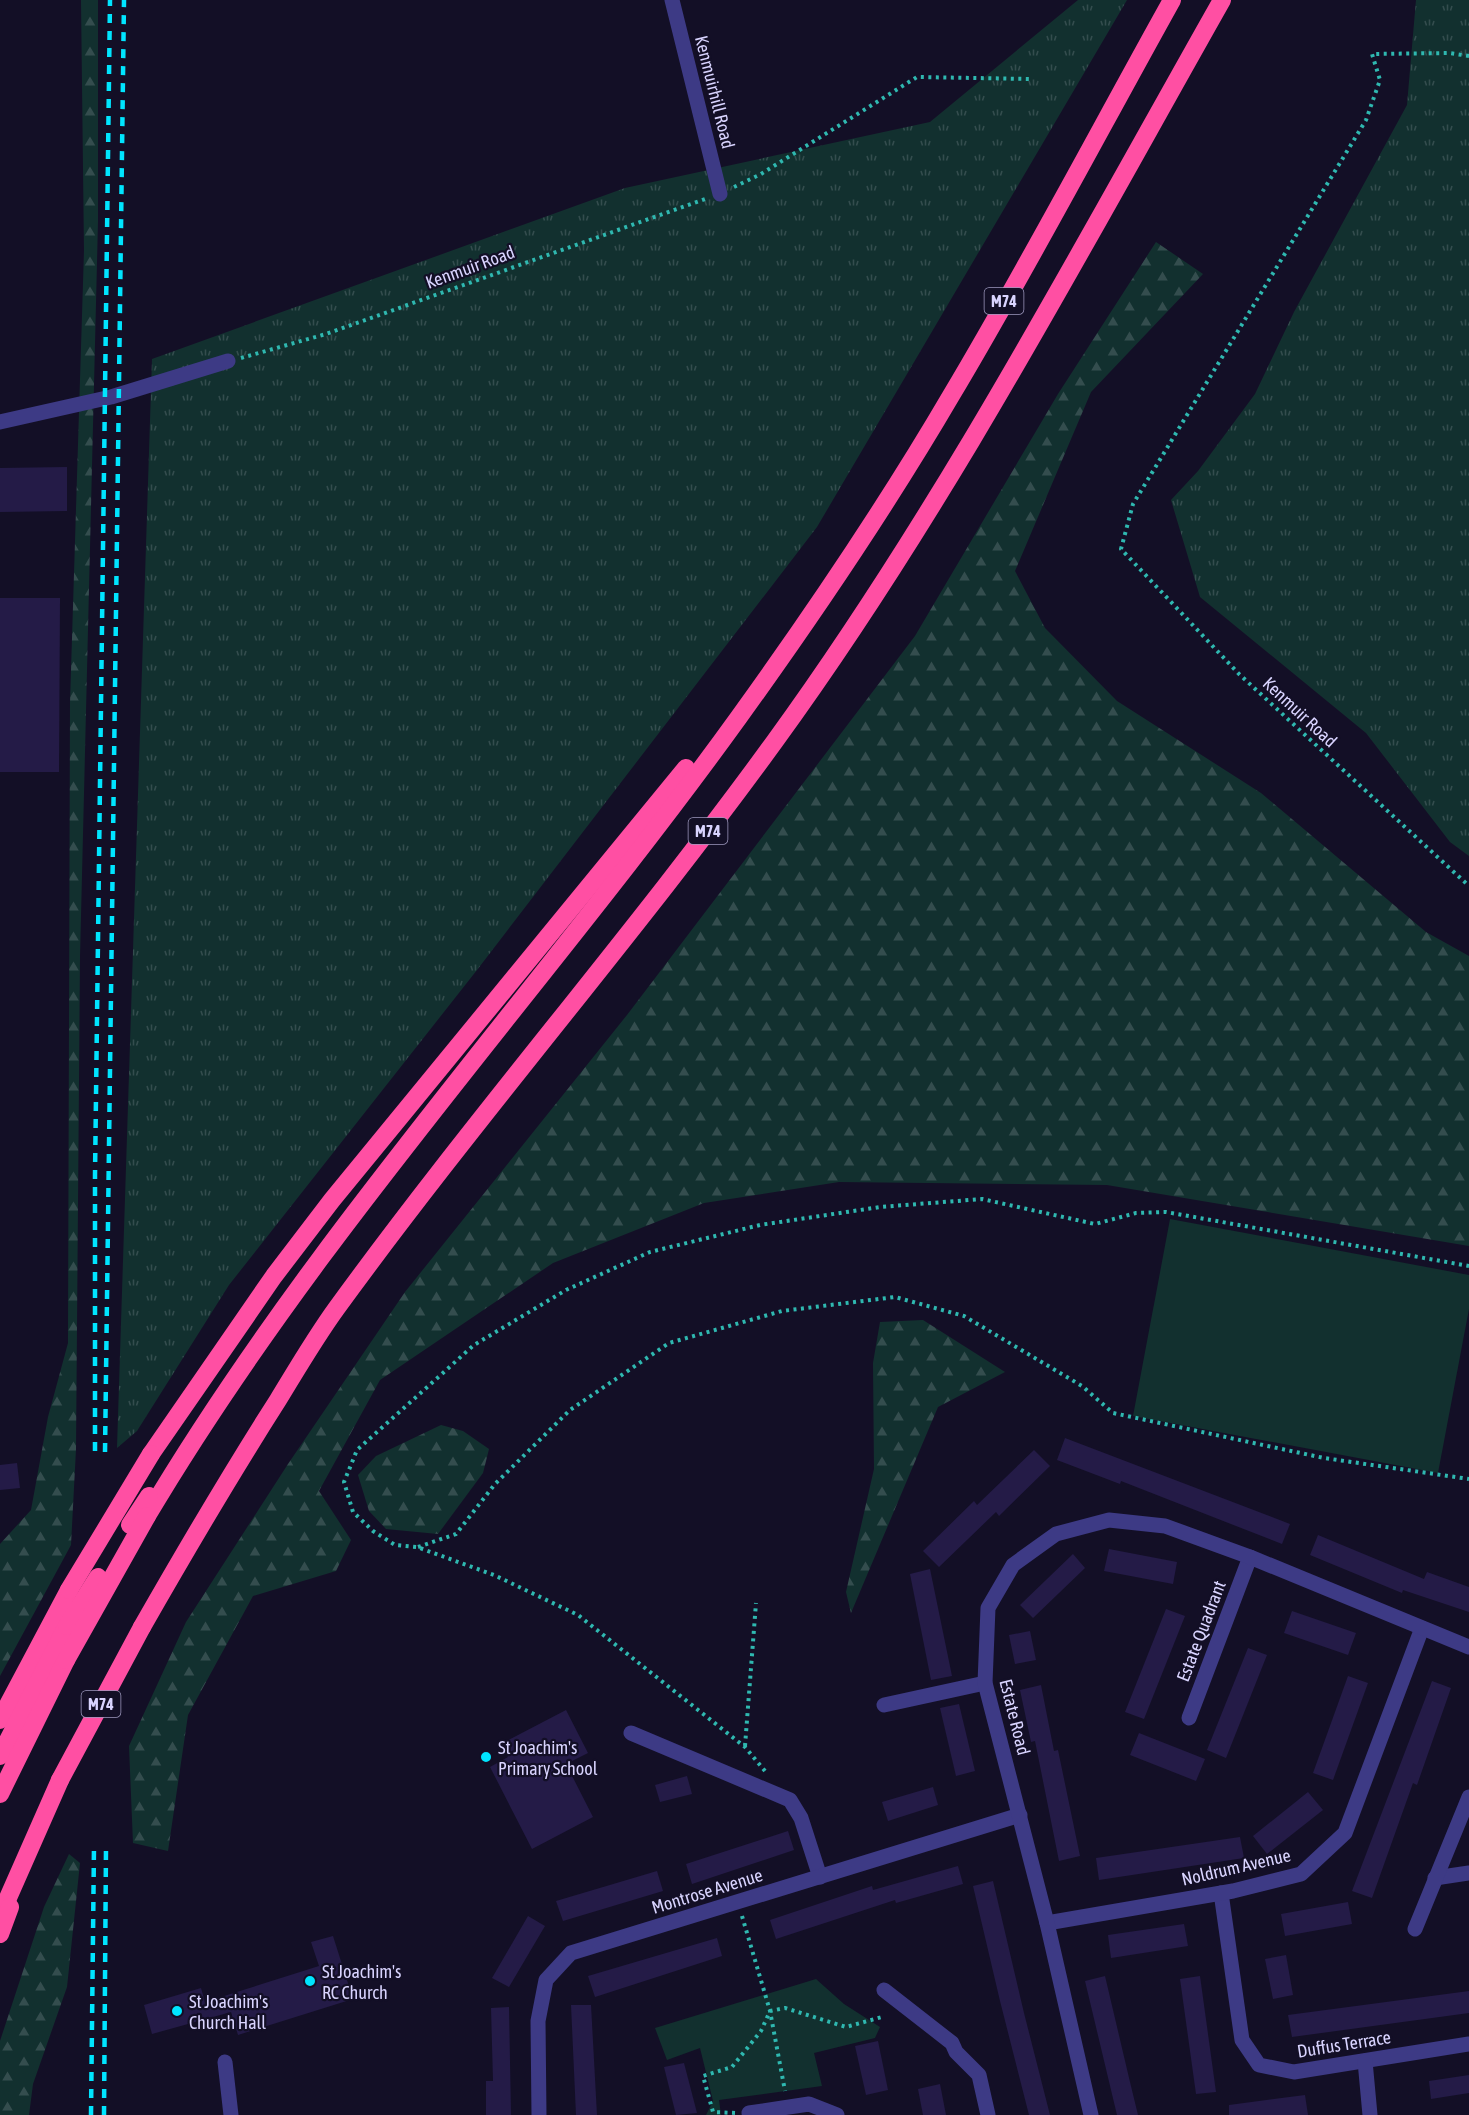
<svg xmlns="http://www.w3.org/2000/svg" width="1469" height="2115" viewBox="0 0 1469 2115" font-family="'Asap Condensed',sans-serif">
<defs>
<pattern id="grass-tufts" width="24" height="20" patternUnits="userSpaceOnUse" patternTransform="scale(1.5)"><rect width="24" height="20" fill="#12302f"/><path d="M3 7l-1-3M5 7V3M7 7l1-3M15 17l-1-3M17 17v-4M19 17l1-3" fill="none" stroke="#344d4e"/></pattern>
<pattern id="forest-firs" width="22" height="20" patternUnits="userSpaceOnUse" patternTransform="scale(1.5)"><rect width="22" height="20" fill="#12302f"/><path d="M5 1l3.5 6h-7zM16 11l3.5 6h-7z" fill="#344d4e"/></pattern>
</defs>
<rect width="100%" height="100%" fill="#130f26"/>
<g fill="url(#grass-tufts)">
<path d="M1078,0H1127L817,527L477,970L229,1285L137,1431L117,1448L152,359L625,188L930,122Z"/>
<path d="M1416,0H1469V856L1450,842L1366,733L1200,597L1171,500L1198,471L1255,394L1294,312L1407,105Z"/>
</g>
<g fill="url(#forest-firs)">
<path d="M81,0H98V221L80,956L76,1449L71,1545L0,1676V1544L31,1510L48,1417L68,1343L70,703L84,251Z"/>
<path d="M1156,242L1203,274L1091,392L1015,571L1045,628L1117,701L1261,793L1426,932L1469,956V1246L1107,1185L839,1182L704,1203L553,1263L380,1380L319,1491L351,1540L336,1571L253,1596L188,1715L168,1851L133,1843L129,1746L186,1622L288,1464L405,1292L627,1015L915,636L1058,394Z"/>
<path d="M923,1320L1005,1372L938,1407L851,1613L846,1592L874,1469L873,1363L880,1322Z"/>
<path d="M441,1425L463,1431L489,1449L483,1473L438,1534L386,1529L369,1511L358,1475L376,1456Z"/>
<path d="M69,1854L80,1863L67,1987L33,2084L29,2115H0V2041L44,1907Z"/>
</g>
<g fill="#12302f">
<path d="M1170,1219L1469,1275V1309L1438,1473L1133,1416Z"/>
<path d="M816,1979L844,2004L880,2027L875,2038L814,2053L822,2086L719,2100L721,2115H706L713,2101L700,2048L667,2060L655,2028Z"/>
</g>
<g fill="#241b47">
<path d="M67,467V511L0,512V468Z"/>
<path d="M0,598H60L59,772H0Z"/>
<path d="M1065,1438L1290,1524L1282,1544L1121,1481L1120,1484L1057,1460Z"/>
<path d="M1034,1450L1050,1466L999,1516L996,1512L939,1567L923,1551L974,1501L977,1505Z"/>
<path d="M17,1463L20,1488L0,1490V1465Z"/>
<path d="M1318,1535L1424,1579L1427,1572L1469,1587V1612L1403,1590L1402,1593L1310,1555Z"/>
<path d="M1109,1549L1177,1562L1173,1584L1104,1571Z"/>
<path d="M1073,1554L1085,1568L1033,1618L1020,1605Z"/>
<path d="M930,1569L952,1676L931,1680L910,1574Z"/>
<path d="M1166,1609L1185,1616L1144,1719L1125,1712Z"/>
<path d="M1292,1611L1356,1633L1348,1655L1284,1633Z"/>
<path d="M1030,1631L1036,1660L1015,1664L1009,1635Z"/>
<path d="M1248,1648L1267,1655L1226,1758L1207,1750Z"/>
<path d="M1348,1676L1368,1683L1333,1780L1313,1773Z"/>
<path d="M1432,1681L1451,1688L1417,1785L1413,1783L1372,1898L1352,1891Z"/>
<path d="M1041,1685L1054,1751L1058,1750L1080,1856L1059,1861L1035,1741L1031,1742L1020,1690Z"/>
<path d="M959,1704L975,1771L956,1776L940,1708Z"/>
<path d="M566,1710L588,1753L566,1764L593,1817L532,1849L490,1767L508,1757L501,1744Z"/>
<path d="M1139,1733L1205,1759L1196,1781L1130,1755Z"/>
<path d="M687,1776L692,1794L660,1802L655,1785Z"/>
<path d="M933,1787L938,1805L888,1821L882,1802Z"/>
<path d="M1308,1792L1323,1810L1267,1854L1253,1836Z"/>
<path d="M788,1831L794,1850L692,1884L686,1864Z"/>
<path d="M1240,1837L1244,1858L1099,1880L1096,1858Z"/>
<path d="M958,1866L963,1884L896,1903L895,1900L776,1939L770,1920L872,1886L873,1890Z"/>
<path d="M657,1871L663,1891L563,1921L556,1901Z"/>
<path d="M993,1881L1024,2013L1050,2115H1029L1000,2001L973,1886Z"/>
<path d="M1348,1902L1352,1924L1285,1936L1281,1914Z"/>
<path d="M528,1916L545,1926L509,1987L492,1978Z"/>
<path d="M1184,1924L1188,1946L1111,1958L1108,1935Z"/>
<path d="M333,1936L353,1999L238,2035L231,2012L152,2034L144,2005L201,1988L205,2002L319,1966L311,1942Z"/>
<path d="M717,1938L722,1956L595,1997L588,1976Z"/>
<path d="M1286,1955L1293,1995L1273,1999L1265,1959Z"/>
<path d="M1105,1976L1130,2082L1138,2115H1117L1085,1981Z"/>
<path d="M1200,1976L1216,2092L1196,2094L1180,1979Z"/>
<path d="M1469,1991V2013L1292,2037L1288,2015Z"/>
<path d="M571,2005H591L597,2115H576Z"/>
<path d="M509,2007L511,2115H486V2081H493L491,2008Z"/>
<path d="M878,2041L888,2090L866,2095L855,2046Z"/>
<path d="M684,2063L697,2113L676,2115L664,2067Z"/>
<path d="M1469,2075V2093L1431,2099L1429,2081Z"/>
<path d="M940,2084L946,2115H923L918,2089Z"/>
<path d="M1305,2095L1308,2115H1229V2105Z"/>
</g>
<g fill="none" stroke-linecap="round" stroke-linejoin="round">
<g stroke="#2fb8b0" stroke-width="4" stroke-dasharray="3 4.5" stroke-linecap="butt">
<path d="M1469,56L1449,53L1372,54L1380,80L1366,120L1133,504L1121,549L1239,674L1469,886"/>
<path d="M734,187L761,174L917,77L1032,79"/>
<path d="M241,358L326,334L705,199"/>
<path d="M418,1547L456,1534L495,1484L570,1410L669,1343L782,1311L895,1297L964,1316L1082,1386L1113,1413L1324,1458L1469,1479"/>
<path d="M745,1746L756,1603"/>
<path d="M765,1771L745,1747L578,1615L494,1575L417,1547L395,1545L373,1531L353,1512L344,1482L357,1450L474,1345L566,1290L650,1252L760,1225L880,1207L982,1199L1095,1224L1136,1213L1166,1212L1469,1266"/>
<path d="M742,1916L770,2011L785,2091"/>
<path d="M735,2113L713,2112L703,2076L732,2067L761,2031L770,2011L785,2008L846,2027L882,2017"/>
</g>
<g stroke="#3d3a85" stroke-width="15">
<path d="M672,0L720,194"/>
<path d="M0,422L111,397L228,361"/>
<path d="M884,1705L985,1683"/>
<path d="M1189,1718L1250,1557"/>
<path d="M631,1733L790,1800L801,1818L820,1877"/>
<path d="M1435,1878L1469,1873"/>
<path d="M1221,1893L1242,2040L1259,2065L1294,2072L1469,2044"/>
<path d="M1047,1923L1233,1891L1301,1874L1345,1833L1422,1628"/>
<path d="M1415,1929L1469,1797"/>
<path d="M884,1990L952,2043L956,2052L979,2075L988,2115"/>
<path d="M1365,2061L1370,2115"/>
<path d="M225,2062L231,2115"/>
<path d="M749,2113L809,2104L837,2115"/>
<path d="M539,2115L538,2021L546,1980L571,1953L1020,1815"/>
<path d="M1091,2115L1047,1923L985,1683L988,1608L1013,1565L1056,1534L1109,1520L1165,1526L1250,1557L1469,1647"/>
</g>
<g stroke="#ff4fa3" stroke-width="18">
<path d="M151,1454L274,1276L332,1200L686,768"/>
<path d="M147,1516C317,1230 545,986 739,717C814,613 887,505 952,394C1029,265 1099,131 1172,0"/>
<path d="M142,1627C186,1550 230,1475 278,1400C297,1369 315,1338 336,1309C477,1115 635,934 775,741C945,507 1080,251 1222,0"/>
<path d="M0,1720L69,1590"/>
<path d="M0,1756L67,1626"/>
<path d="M0,1794L66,1660"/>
<path d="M0,1916L60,1780"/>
<path d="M0,1934L10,1907"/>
</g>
<g stroke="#00e5ff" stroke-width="4.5" stroke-dasharray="9 8" stroke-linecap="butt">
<path d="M95,1451V1175L110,0"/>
<path d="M105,1452L124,0"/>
<path d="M91,2115L94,1846"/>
<path d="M104,2115L106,1847"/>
</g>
<g stroke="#ff4fa3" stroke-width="18">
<path d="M130,1525L149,1496"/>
<path d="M69,1590L151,1454"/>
<path d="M67,1626L98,1577"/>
<path d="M66,1660L147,1516"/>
<path d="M60,1780L142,1627"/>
</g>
</g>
<g fill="#00e5ff" stroke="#130f26" stroke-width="2">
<circle cx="486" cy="1757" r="6"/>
<circle cx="310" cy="1981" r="6"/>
<circle cx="177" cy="2011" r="6"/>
</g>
<g text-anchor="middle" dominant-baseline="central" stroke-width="4.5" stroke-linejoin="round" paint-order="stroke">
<g fill="#130f26" stroke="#9e99be" stroke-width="1.5">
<rect x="984.5" y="288" width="39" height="26" rx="4.5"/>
<rect x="688.5" y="818" width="39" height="26" rx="4.5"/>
<rect x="81.5" y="1691" width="39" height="26" rx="4.5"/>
</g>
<g font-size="16" font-weight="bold" fill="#d9d4ff">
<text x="1004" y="301">M74</text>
<text x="708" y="831">M74</text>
<text x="101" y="1704">M74</text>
</g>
<g font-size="18" fill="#d9d4ff" stroke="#130f26">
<text transform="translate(715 92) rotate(76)">Kenmuirhill Road</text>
<text transform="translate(470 267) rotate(-20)">Kenmuir Road</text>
<text transform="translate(1300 712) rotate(43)">Kenmuir Road</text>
<text transform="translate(1201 1631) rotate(-69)">Estate Quadrant</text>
<text transform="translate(1015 1717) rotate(76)">Estate Road</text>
<text transform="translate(1236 1867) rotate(-13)">Noldrum Avenue</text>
<text transform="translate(707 1891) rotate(-17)">Montrose Avenue</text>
<text transform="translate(1344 2044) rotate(-9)">Duffus Terrace</text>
</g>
<g font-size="18" fill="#d9d4ff" stroke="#130f26" text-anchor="start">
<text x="498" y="1747">St Joachim's<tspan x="498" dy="21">Primary School</tspan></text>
<text x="322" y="1971">St Joachim's<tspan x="322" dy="21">RC Church</tspan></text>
<text x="189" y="2001">St Joachim's<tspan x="189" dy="21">Church Hall</tspan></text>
</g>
</g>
</svg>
